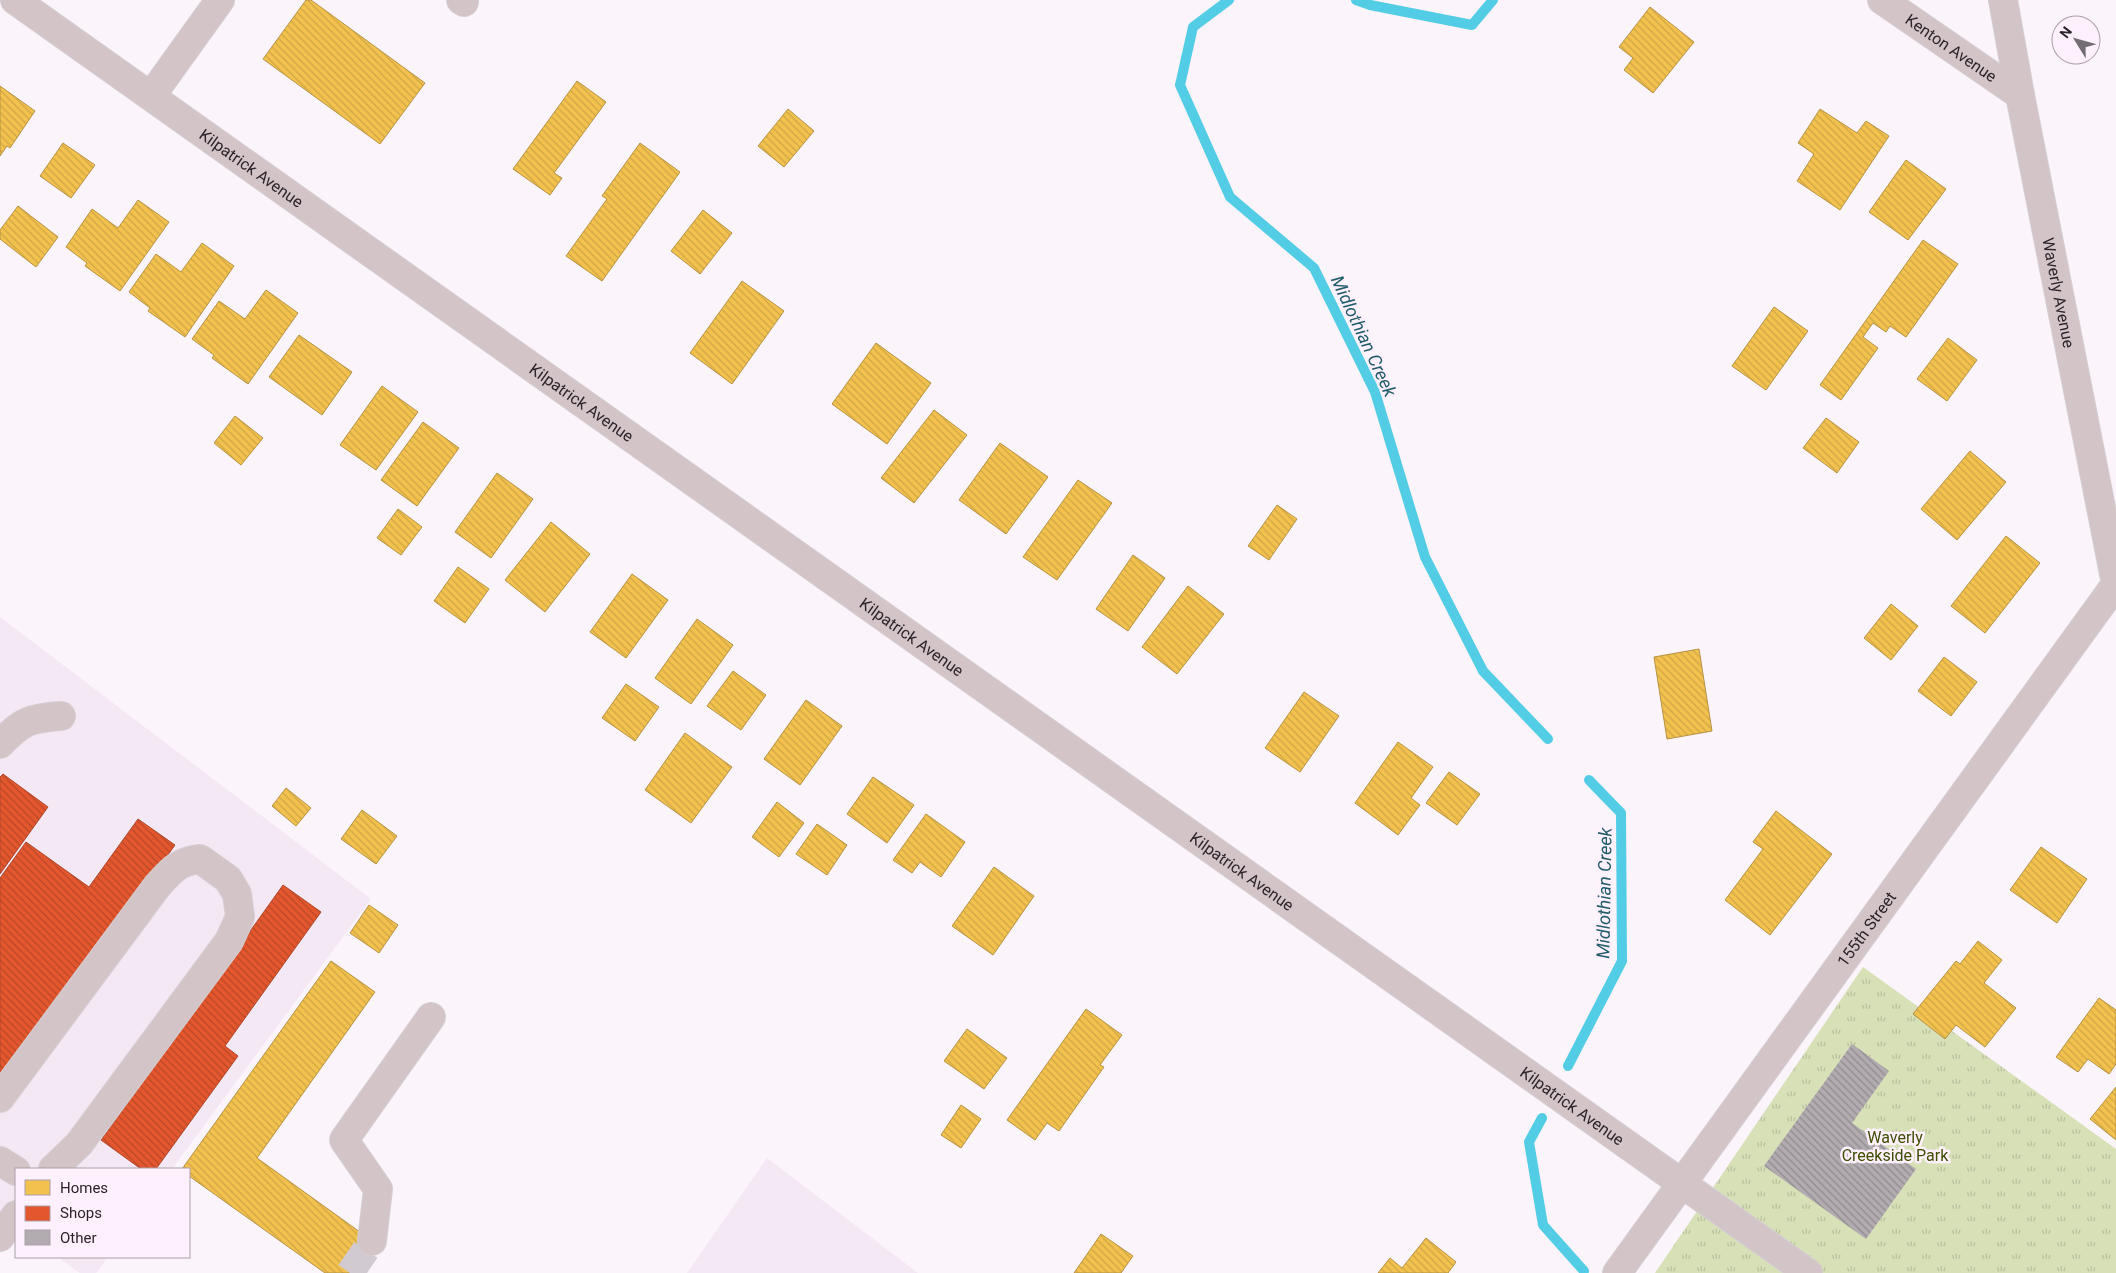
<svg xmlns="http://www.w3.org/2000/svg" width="2116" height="1273" viewBox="0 0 2116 1273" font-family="Roboto,sans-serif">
<defs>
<pattern id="grass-tufts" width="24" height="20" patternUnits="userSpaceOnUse" patternTransform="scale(1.25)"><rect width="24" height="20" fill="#d7e0b7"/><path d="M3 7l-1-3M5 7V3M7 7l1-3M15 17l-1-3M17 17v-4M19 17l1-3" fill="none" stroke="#b9c09e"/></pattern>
<pattern id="homes-back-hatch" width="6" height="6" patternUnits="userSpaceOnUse" patternTransform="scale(1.25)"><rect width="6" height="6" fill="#f2c14e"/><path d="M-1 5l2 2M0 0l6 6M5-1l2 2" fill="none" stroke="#d0a644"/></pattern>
<pattern id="shops-back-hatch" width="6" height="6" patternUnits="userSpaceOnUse" patternTransform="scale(1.25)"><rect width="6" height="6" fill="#e4572e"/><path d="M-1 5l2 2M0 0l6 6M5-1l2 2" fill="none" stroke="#b94827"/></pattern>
<pattern id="building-back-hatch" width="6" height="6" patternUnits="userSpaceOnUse" patternTransform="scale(1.25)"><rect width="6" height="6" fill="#b2abb0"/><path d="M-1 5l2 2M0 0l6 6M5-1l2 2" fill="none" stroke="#918b8f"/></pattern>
</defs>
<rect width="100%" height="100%" fill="#fbf4fa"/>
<g fill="#f4e8f5">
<path d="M0,617L371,899L172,1169H16V1228L0,1216Z"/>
<path d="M767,1158L918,1273H687Z"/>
<path d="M57,1257H108L96,1273H80Z"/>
</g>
<path fill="url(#grass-tufts)" d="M1863,967L2116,1149V1273H1655Z"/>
<g fill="url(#homes-back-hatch)" stroke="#b69244">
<path d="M306,0H311L425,83L380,144L263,59Z"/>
<path d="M1650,7L1694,42L1653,93L1624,70L1633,58L1619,47Z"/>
<path d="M577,81L606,102L554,173L562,178L550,195L513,169Z"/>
<path d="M0,86L35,111L10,148L7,146L0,156Z"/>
<path d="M788,109L814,131L784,167L758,146Z"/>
<path d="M1820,109L1857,133L1866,121L1889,136L1840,210L1797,181L1814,154L1798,143Z"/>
<path d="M63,143L95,165L71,198L40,176Z"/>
<path d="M640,143L680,172L602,281L566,256L607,199L602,196Z"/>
<path d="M1906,160L1946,189L1908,240L1869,212Z"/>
<path d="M138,200L169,222L120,291L85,266L87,263L66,247L92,209L118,228Z"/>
<path d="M18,206L58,237L36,267L0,239V230Z"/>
<path d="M703,210L732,233L700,274L671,251Z"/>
<path d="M1923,240L1958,264L1906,337L1890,326L1886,332L1873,323L1863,337L1878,348L1841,400L1820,385Z"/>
<path d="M202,243L234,266L185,337L148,311L150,308L129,292L156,254L181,272Z"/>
<path d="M742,281L784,311L732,384L690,353Z"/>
<path d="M266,290L298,313L248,384L212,358L214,355L192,339L219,301L245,319Z"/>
<path d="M1774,307L1808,331L1766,390L1732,366Z"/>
<path d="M299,335L352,372L322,415L269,377Z"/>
<path d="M1948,338L1977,360L1947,401L1917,379Z"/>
<path d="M876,343L931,383L887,444L832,404Z"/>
<path d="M382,386L418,412L376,470L340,445Z"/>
<path d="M934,410L967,435L914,503L881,478Z"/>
<path d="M235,416L263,438L241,465L214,443Z"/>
<path d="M1826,418L1859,442L1837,473L1803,448Z"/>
<path d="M423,422L459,448L417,506L381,480Z"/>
<path d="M1000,443L1048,477L1006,534L959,500Z"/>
<path d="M1970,451L2006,482L1957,540L1921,509Z"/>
<path d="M497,473L533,499L491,558L455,532Z"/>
<path d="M1078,480L1112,503L1057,580L1023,557Z"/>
<path d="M1277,505L1297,519L1269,560L1248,546Z"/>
<path d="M398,509L422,527L401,555L377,538Z"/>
<path d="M551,522L590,554L545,612L505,580Z"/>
<path d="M2006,536L2040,563L1985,633L1951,606Z"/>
<path d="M1133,555L1165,578L1128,631L1096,609Z"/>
<path d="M458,567L489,589L465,623L434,601Z"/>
<path d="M632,574L668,600L626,658L590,632Z"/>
<path d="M1188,586L1224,614L1177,674L1142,647Z"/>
<path d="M1891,604L1918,626L1891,660L1864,638Z"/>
<path d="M697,619L733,645L691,704L655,678Z"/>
<path d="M1699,649L1712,731L1667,739L1654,657Z"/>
<path d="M1944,657L1977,682L1951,716L1918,691Z"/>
<path d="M733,671L766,695L741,730L707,706Z"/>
<path d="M626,684L659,707L635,741L602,718Z"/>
<path d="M1304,692L1339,716L1300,772L1265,748Z"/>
<path d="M806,700L842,726L800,785L764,759Z"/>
<path d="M685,733L732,767L691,823L645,790Z"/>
<path d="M1398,742L1433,767L1411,798L1420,805L1398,835L1355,803Z"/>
<path d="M1449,772L1480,794L1457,825L1426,803Z"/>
<path d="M873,777L914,805L887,843L847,814Z"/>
<path d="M286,788L311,808L296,826L272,806Z"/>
<path d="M777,802L804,823L779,857L752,837Z"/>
<path d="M362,810L397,836L376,864L341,839Z"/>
<path d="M1776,811L1832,854L1770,935L1725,900L1763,849L1753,842Z"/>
<path d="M926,814L965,842L941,877L920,862L912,873L893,860Z"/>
<path d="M817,824L847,845L827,875L796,854Z"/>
<path d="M2041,847L2087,879L2057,923L2010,890Z"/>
<path d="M994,867L1034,896L993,955L952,926Z"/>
<path d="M369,905L398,925L379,953L350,933Z"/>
<path d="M1978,941L2002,960L1984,983L2016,1008L1985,1047L1956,1025L1945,1039L1913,1014L1956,961L1960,964Z"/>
<path d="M331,961L375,992L257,1158L378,1245L359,1273H325L189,1176V1169H182Z"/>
<path d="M2099,998L2116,1010V1064L2109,1074L2088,1059L2078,1072L2056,1057Z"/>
<path d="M1086,1009L1122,1035L1100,1065L1104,1067L1059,1131L1047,1123L1035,1140L1007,1120Z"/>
<path d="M967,1029L1007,1058L984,1089L944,1061Z"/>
<path d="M2116,1087V1140L2090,1119Z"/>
<path d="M961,1105L981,1119L961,1148L941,1135Z"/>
<path d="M1101,1234L1133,1256L1121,1273H1074Z"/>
<path d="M1426,1238L1456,1262L1448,1273H1378L1390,1258L1402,1268Z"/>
</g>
<g fill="url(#shops-back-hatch)" stroke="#ac482d">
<path d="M3,774L48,807L0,874V777Z"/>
<path d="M138,819L175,845L6,1083L0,1079V878L26,842L89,887Z"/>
<path d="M283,885L321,912L225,1046L238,1056L156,1169H141L101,1140Z"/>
</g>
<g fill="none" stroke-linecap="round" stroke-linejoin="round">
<g stroke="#53cce5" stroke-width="10">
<path d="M1229,0L1193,27L1180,85L1230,197L1314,268L1375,392L1425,557L1483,671L1548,739"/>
<path d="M1356,0L1370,5L1472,25L1493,0"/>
<path d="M1568,1066L1622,961L1621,813L1589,780"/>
<path d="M1542,1118L1529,1142L1543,1225L1584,1271"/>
</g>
</g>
<path fill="url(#building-back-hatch)" d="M1852,1044L1889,1071L1852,1123L1916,1169L1866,1239L1764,1166Z"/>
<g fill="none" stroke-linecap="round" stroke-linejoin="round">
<path stroke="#d1cad1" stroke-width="28" stroke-dasharray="28 14" stroke-linecap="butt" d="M350,1273L372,1241"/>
<defs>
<g id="minor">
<path id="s1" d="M15,0L1808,1273"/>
<path d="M461,0L464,2"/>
<path id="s2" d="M1882,0L2020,95"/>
<path id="s3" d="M2003,0L2020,95L2116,584"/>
<path d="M151,96L220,0"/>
<path d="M0,744C22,721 30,718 61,716"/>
<path d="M0,1098L158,885C172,870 179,861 200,859L228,879L237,894L240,917L229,941L79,1144L53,1169"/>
<path d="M0,1161L16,1171"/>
<path d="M0,1237L16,1215"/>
<path d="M372,1241L378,1189L344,1140L431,1017"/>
<path id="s4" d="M1617,1273L2116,584"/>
</g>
</defs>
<use href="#minor" stroke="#d5cfd4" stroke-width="30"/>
<use href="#minor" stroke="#d3c4c7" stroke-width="28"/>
</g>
<g text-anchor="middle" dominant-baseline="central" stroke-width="5" stroke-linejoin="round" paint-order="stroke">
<g font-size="16" fill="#2b242b" stroke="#fef1fd">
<text stroke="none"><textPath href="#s2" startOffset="84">Kenton Avenue</textPath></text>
<text stroke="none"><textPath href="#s1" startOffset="290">Kilpatrick Avenue</textPath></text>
<text stroke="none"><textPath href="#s3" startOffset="298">Waverly Avenue</textPath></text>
<text stroke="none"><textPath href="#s1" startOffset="695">Kilpatrick Avenue</textPath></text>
<text stroke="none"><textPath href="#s1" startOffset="1100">Kilpatrick Avenue</textPath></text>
<text stroke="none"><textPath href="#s1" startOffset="1505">Kilpatrick Avenue</textPath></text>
<text stroke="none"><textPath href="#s4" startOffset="425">155th Street</textPath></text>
<text stroke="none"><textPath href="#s1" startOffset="1910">Kilpatrick Avenue</textPath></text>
</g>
<g font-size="16" fill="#3d4c00" stroke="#fef1fd">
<text x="1895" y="1137">Waverly<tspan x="1895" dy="18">Creekside Park</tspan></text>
</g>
<g font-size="18" font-style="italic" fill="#225c6a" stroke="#fef1fd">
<text transform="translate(1364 336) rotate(65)">Midlothian Creek</text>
<text transform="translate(1604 893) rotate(-89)">Midlothian Creek</text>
</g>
</g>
<rect x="15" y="1168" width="175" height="90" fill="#fef1fd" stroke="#aa9fa9"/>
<rect x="25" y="1180" width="25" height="15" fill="#f2c14e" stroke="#aa9fa9"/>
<text x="60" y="1193" font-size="15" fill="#2b242b">Homes</text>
<rect x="25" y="1206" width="25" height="15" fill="#e4572e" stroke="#aa9fa9"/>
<text x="60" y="1218" font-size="15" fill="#2b242b">Shops</text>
<rect x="25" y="1230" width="25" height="15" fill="#b2abb0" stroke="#aa9fa9"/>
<text x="60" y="1243" font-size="15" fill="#2b242b">Other</text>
<g transform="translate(2076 40) rotate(307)"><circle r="24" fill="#fef1fd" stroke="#aa9fa9"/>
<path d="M0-4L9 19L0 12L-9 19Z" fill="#746d73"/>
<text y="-8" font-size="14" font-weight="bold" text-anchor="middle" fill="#2b242b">N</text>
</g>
</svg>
